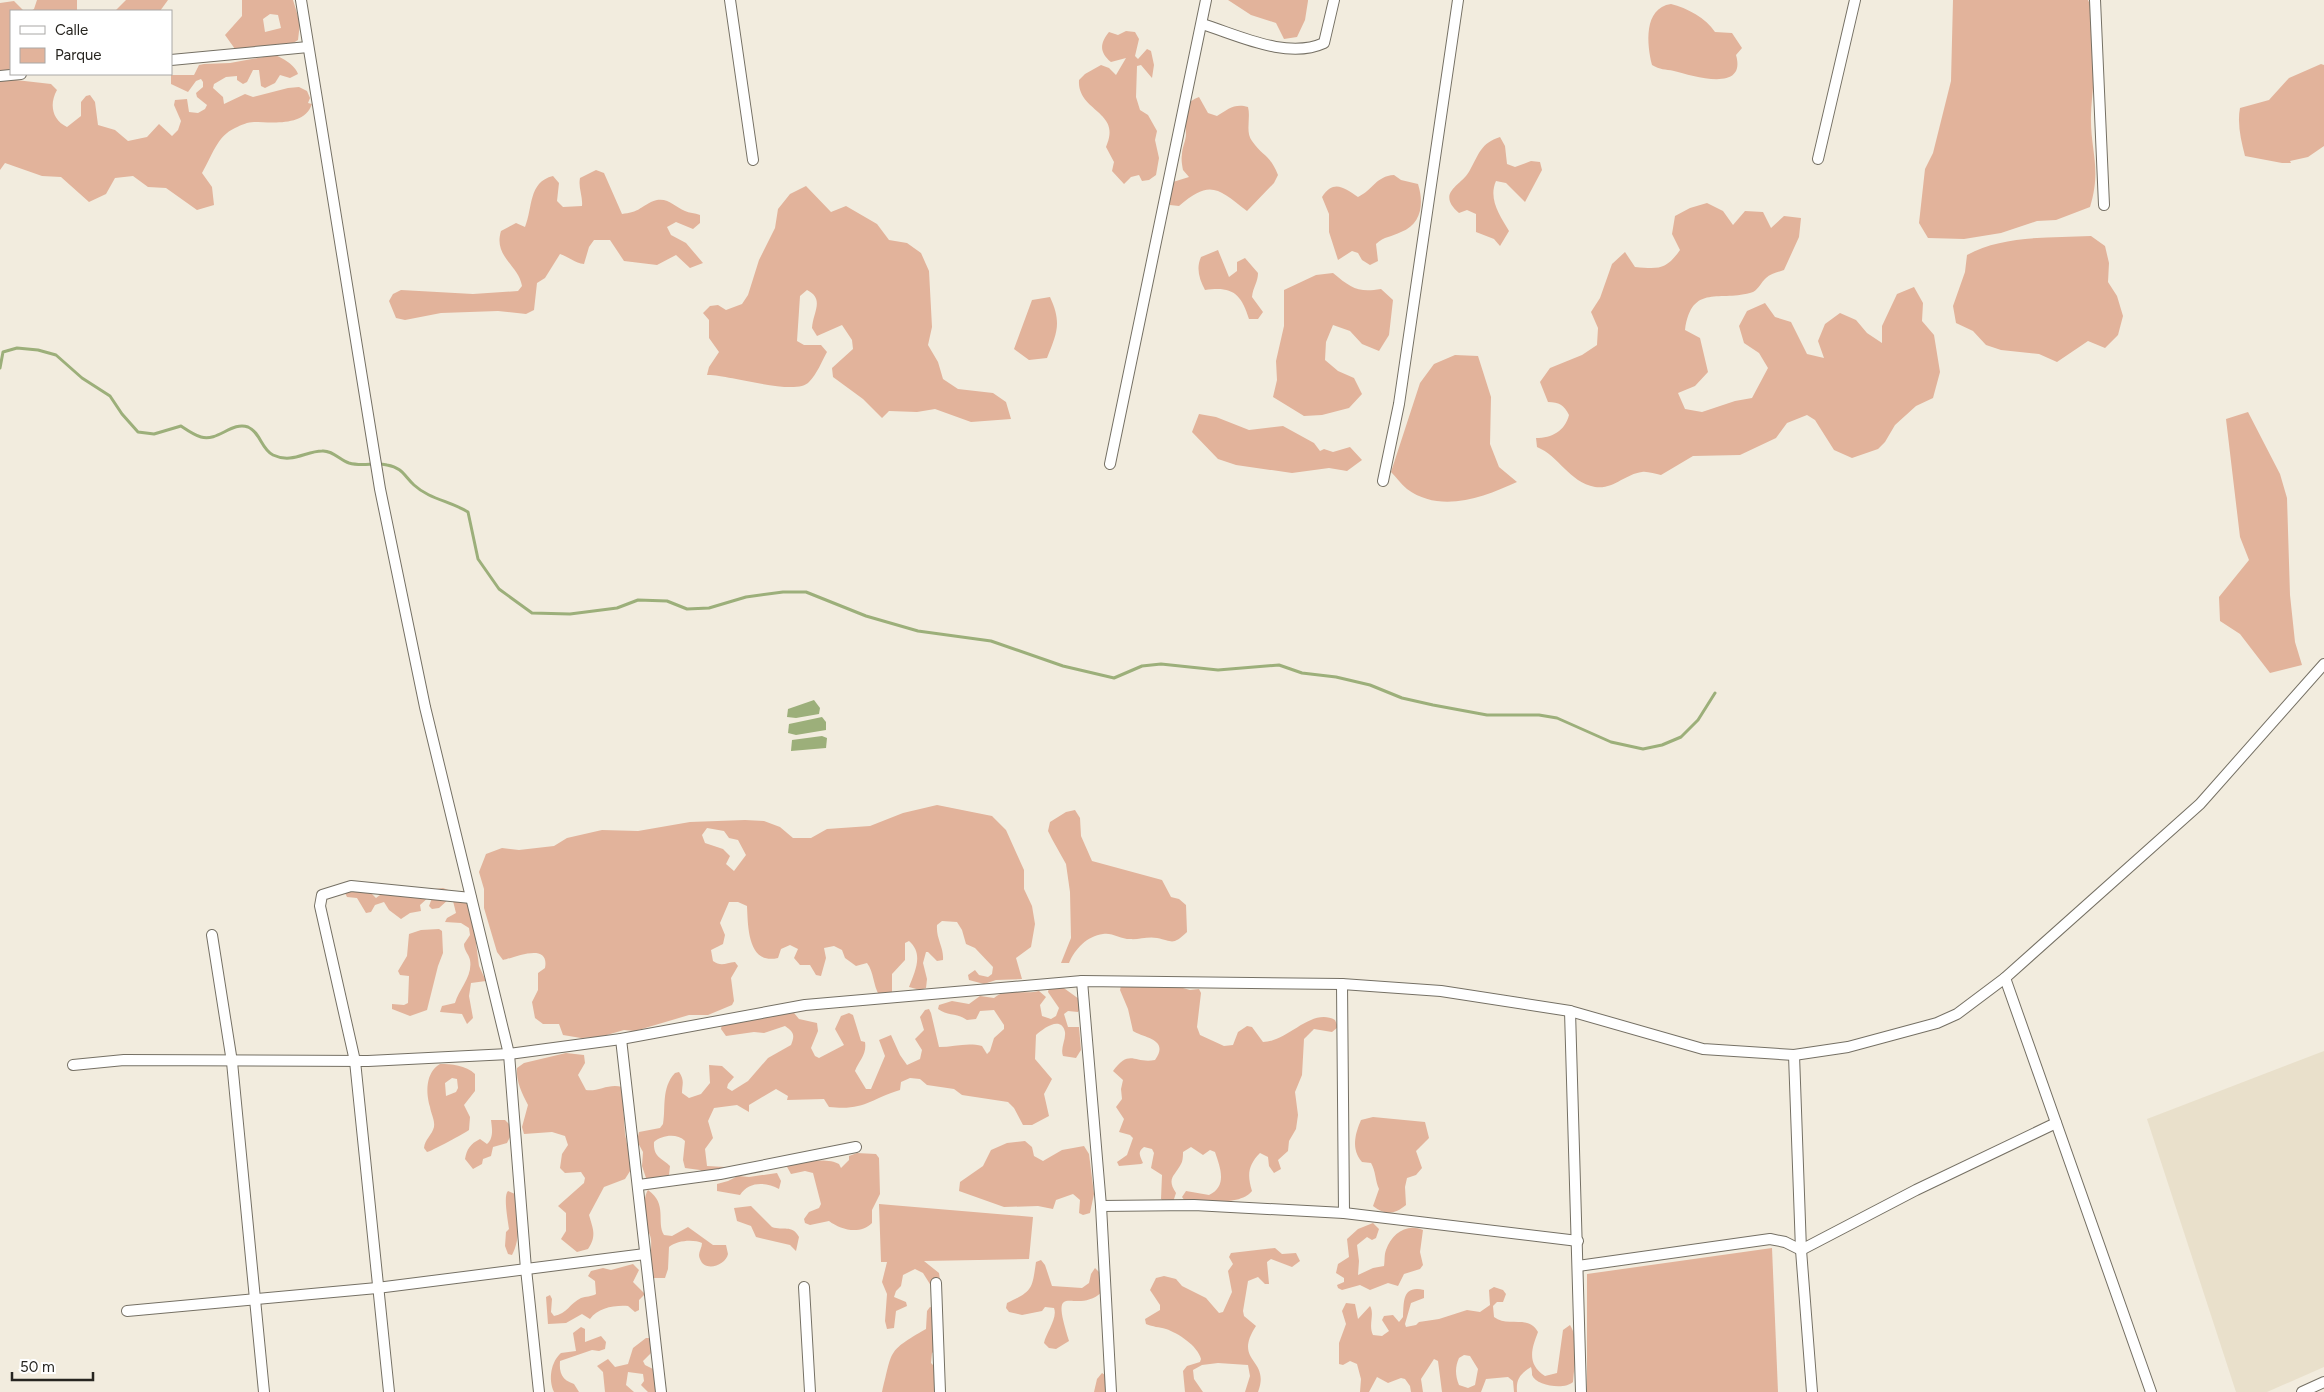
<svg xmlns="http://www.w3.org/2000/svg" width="2324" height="1392" viewBox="0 0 2324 1392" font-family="Figtree,sans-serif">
<rect width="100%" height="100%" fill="#f2ecde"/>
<path fill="#e9e0cb" d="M2324,1051V1367L2267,1392H2236L2147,1119Z"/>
<g fill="#e2b39b" fill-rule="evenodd">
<path d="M37,0H77V11H31L34,9Z"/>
<path d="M126,0H168L160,11H115Z"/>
<path d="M242,0H293L300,23L298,40L290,45L235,49L225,35L242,16ZM270,14L278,15L281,28L265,32L263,19Z"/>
<path d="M1228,0H1308V1L1305,20L1297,37L1284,39L1276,23L1251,15Z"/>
<path d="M1953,0H2088C2103,27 2092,84 2091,115C2090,151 2102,168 2090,207L2056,220L2037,221L2001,233L1964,239L1928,238L1919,223L1925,169L1933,153L1951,81Z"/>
<path d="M14,1L24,11H11V70L0,72V3Z"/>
<path d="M1671,4C1687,8 1706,18 1715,32L1732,33L1742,48L1736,55C1747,93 1693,76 1674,71C1665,69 1660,70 1652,65C1647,45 1643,8 1671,4Z"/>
<path d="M1126,31L1135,32L1139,39L1135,56L1138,59L1147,49L1151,51L1154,65L1152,78L1141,65L1137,66L1136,97L1140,110L1148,115L1157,131L1155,140L1159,158L1156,175L1149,180L1142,181L1139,175L1131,177L1124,184L1112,171L1114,162L1106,147C1123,111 1077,112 1079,80L1085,74L1101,65L1109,68L1116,75L1126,58L1111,62C1099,52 1100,43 1109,32L1118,35Z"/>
<path d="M274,55C282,57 296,66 298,74L290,78L280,75L275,83L265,88L261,86L259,70H253L247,82L243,84L237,80V76L226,77L214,84L213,88L223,97L224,104L245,94L253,97L288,88L299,87L307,91L310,98L308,103L312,104C304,127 272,122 254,122C248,122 241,125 235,128C217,136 212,156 202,173L212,187L214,205L197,210L166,188L148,187L133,176L115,178L106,194L89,202L61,177L42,176L5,163L0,170V82L7,79L51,84L57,90C49,104 52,120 67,127L81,116V102L86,96L90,95L95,102L98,125L115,130L128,141L147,137L159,124L172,136L178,130L181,121L174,105L175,100L187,99L189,112L198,113L205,109L207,105L197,97L196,93L203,87V82L201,79L196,81L188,92L171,84V75H194L199,65L204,64L230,63Z"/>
<path d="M2321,64L2324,65V146L2308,157L2290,161L2291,163H2282L2245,156C2241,140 2237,124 2240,108L2269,100L2289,78Z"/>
<path d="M1199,97L1208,113L1217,116C1228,109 1235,103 1248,107C1251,118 1245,132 1252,141C1263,157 1269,153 1278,175L1274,183L1247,211C1218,188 1210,179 1179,206L1170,205L1166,196L1173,182L1189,177L1183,170C1182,165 1181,159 1182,154C1182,147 1186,141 1186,134C1186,117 1178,105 1199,97Z"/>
<path d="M1500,137L1505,146L1507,164L1515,167L1531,161L1540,162L1542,170L1525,202L1506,183L1496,181C1488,199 1500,216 1509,231L1500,246L1494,239L1476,232V214L1467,210L1459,213C1435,192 1462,186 1470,170C1479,154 1481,143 1500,137Z"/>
<path d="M596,170L604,173L622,214C638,212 638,209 651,202C667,195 674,207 685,211C689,213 695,213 700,215V223L693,229L676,222L667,227L671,235L686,243L703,263L690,268L676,255L657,265L624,261L610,240H594L589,247L584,264C575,263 569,257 560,254L545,278L537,283L534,310L526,314L498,311L441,313L405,320L396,318L389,301L393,294L401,290L473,294L518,291L522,286C519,265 493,257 501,231L516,223L525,227C533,208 528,182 553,176L559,183L557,201L563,207L582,206C583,196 578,188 580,178Z"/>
<path d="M1394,175L1401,180L1418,184C1424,203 1422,224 1401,232C1392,237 1384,236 1376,244L1378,261L1370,265L1362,260L1358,253L1352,251L1338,260L1329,232V214L1322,197C1334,179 1344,188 1358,197C1373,190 1376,176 1394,175Z"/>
<path d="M806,186L831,212L846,206L877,224L889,240L907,243L921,253L929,271L932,327L928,345L938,362L943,379L958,389L993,393L1006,402L1011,419L971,422L935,409L917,412L889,411L882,418L863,399L833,377L832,368L853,349L852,340L842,325L817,336L812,328C813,312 825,299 807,290L800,296L797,341L804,345H821L827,352C822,361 817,374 809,382C796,397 728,374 707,375L709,367L719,352L709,338V320L703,313L710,306L718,305L726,310L742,304L748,295L759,260L775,228L778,209L790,194Z"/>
<path d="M1707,203L1723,211L1733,225L1745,211L1763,212L1771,228L1784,216L1801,218L1799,237L1784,270C1778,272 1770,274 1766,278C1761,282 1759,289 1753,292C1720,303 1692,282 1685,330L1700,338L1708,372L1695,386L1678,393L1685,409L1702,412L1735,401L1752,398L1768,368L1759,353L1744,343L1739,326L1747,311L1765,303L1775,317L1791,322L1807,354L1824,358L1818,341L1825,324L1840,313L1856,320L1867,333L1882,343V326L1897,294L1914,287L1923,303L1922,321L1934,335L1940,372L1933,398L1916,406L1895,425L1885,442L1878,449L1852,458L1834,450L1815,420L1807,415L1787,423L1776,438L1740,455L1693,456L1661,475C1655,474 1647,471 1642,472C1625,474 1613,490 1595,487C1569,482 1559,456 1537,447L1536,438C1552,438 1565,431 1569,415C1564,405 1559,402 1548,402L1540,382L1550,368L1582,355L1597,345L1598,328L1591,312L1600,298L1612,264L1625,252L1635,267C1659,269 1666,270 1680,250L1672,234L1675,216L1690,208Z"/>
<path d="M2091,236L2105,246L2109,263L2108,282L2117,296L2123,316L2118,335L2105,348L2088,341L2057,362L2039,354L2001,350L1986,345L1973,331L1956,323L1953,306L1965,272L1967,255C2003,235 2050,238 2091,236Z"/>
<path d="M1218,250L1229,277L1237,271V262L1245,258L1258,273C1258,282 1253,287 1252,297L1263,312L1258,319H1249C1241,293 1232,286 1205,290C1199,279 1196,268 1201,257Z"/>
<path d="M1333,273C1351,288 1358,293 1381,289L1393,300L1389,335L1379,351L1362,344L1350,331L1333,325L1326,342L1325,360L1338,371L1354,378L1362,394L1349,408L1322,415L1304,416L1273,397L1277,380L1276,361L1284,326V290L1316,275Z"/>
<path d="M1050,297C1062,323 1057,333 1047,358L1029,360L1014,349L1032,300Z"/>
<path d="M1455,355L1478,356L1491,397L1490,444L1499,467L1517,482C1484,497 1441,514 1407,489C1401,484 1396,477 1391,472L1420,383L1434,364Z"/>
<path d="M2248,412L2280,474L2287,498L2290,595L2295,642L2302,665L2270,673L2240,634L2220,621L2219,597L2249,560L2240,537L2226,419Z"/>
<path d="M1199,414L1216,417L1249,430L1283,426L1314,443L1320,451L1324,449L1333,452L1350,447L1362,460L1347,471L1329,468L1292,473L1236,465L1218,459L1192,432Z"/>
<path d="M937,805L992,816L1006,830L1024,870V889L1032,906L1035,924L1031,947L1016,958L1022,979L996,980L984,984L969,980L968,975L975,970L979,975L988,977L992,974L993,967L975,948L966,944L962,930L957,922L942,921L937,925C936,939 944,947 943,960L937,961L928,952H926L923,963L927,979L926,988L920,990L909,987C915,971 924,954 909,941L905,943V960L892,974V993L879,995C873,985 874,972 867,963L856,966L845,958L842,950L834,946L824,948L826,958L821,976L816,975L810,965H800L794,958L798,949L790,945L781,949L778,958C748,965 748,928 747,906L738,902H729L720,923L725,935L723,944L711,950L713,961C721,967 726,963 735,962L738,966L731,978L734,1001L732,1005L708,1015H689L635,1031L624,1030L600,1037L581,1038L563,1035L559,1024H543L535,1018L532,1002L538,990V973L545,968C550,941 514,958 503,960L497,952L484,908V889L479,872L486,854L502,848L519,850L554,846L567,838L602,830L638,831L690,822L745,820L764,821L780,827L793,838H811L827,829L870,826L903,813ZM707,828L724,831L729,838L738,840L746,855L734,871L726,864L730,856L723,849L705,843L702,835Z"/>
<path d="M1075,810L1080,818L1081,836L1092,861L1162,880L1171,897L1179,899L1186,905L1187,932C1172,946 1173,941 1157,938C1148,936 1138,940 1130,939C1121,939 1111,932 1103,934C1087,936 1075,949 1069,963H1061L1071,938L1070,892L1066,864L1052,839L1048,831L1050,822L1066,812Z"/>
<path d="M405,886L418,891L443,888L451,891H464L474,927L479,966L486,981L471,983L469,996L473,1018L467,1024L462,1014L440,1012L442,1006L455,1003C459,989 473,976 470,960C469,954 464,951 464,944L470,935L469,928L461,923L445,922L447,918L456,913L453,901L449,899L439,908L432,909L429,906L432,898L430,896L420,905L421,911L410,913L401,919L389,910L384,902L375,905L371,912L366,913L357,898L347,897L343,889L370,892L376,898L384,892Z"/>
<path d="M439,929L442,931L443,953L438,966L427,1010L410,1016L392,1009V1004L404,1005L408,1003L409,976L400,975L398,971L407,956L409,934L421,930Z"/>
<path d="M1180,981L1183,988L1190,990L1199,989L1201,993L1197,1027L1200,1035L1224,1046L1233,1045L1238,1032L1247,1026L1252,1027L1263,1042C1288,1042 1311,1007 1335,1020L1338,1027L1332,1032L1314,1029L1304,1039L1302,1075L1295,1092L1298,1115L1296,1129L1289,1141L1288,1151L1278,1160L1281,1169L1274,1173L1269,1166L1268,1157L1260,1153C1248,1165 1247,1175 1252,1191C1241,1206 1203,1201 1185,1201L1182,1197L1186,1191L1209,1195C1228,1186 1220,1167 1215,1152L1210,1150L1203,1155L1191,1147L1183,1152C1183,1155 1183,1161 1181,1164C1175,1176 1166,1178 1176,1193L1173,1202L1165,1203L1161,1199L1162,1175L1151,1168L1154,1153L1152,1149L1144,1147C1137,1152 1140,1156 1143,1163L1141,1164L1119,1166L1117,1162L1127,1155L1133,1138L1130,1135L1119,1132L1124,1119L1116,1107L1122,1099L1121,1089L1123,1080L1113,1071C1130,1048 1134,1064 1155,1060C1170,1039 1144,1038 1133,1031L1128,1009L1120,990L1121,986L1155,985L1166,987Z"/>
<path d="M1061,986L1079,999L1080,1008L1078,1012L1068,1011L1064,1014L1068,1027H1079L1081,1050L1076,1058L1063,1056C1060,1048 1066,1040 1065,1032C1061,1015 1043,1029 1036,1035L1035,1059L1052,1079L1044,1094L1049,1116L1032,1125H1023L1014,1108L1008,1102L962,1095L954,1089L927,1085L920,1079L910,1078L901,1082L900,1090C870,1099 865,1111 829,1107L824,1099L787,1100L788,1096L776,1089L749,1105V1112L737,1105L714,1108L708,1121L713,1138L705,1149L707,1166L725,1167L728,1171L723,1179L714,1181L700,1170L685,1168L683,1160L685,1141C677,1133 662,1135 654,1142C653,1158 663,1158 670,1166L669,1175L660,1178H646L642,1166L643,1152L637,1141L639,1132L660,1128L663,1124C666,1108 661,1088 675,1073L679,1072C685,1081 682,1084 682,1093L689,1098L701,1094L710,1083L709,1065L722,1066L734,1077L728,1084L727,1088L732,1091L748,1081L768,1058L791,1045C795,1035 794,1032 785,1026L764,1033L754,1032L726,1036L721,1029L722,1024L744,1019L794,1013L799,1019L817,1023L818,1031L811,1048L815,1056L819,1058L844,1045L835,1029L841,1016L849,1013L853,1015L861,1041L865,1042C867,1055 859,1060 855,1071L866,1089H871L885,1056L879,1040L891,1035L900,1055L907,1065L920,1059L922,1050L915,1039L924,1030L920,1017L925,1010L929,1009L931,1013L939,1047C954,1047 967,1042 982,1046L987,1054L990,1051L994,1038L1004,1029V1025L994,1010L980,1011L976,1019L967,1020C957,1013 948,1016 938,1009L939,1005L952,1001L969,1004L980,996L994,998C1007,987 1024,995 1039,991L1046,997L1040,1005L1042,1016L1051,1019L1056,1016L1059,1008L1048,992L1049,988Z"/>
<path d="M566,1053L584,1055L585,1063L578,1075L586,1090C598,1092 609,1083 622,1087L625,1134L632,1168L625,1179L604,1187L589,1215C593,1229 597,1236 588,1249L577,1252L561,1239L566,1231V1213L558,1206L584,1183L585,1178L581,1172L565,1173L560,1168L562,1154L568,1145L565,1136L552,1132L524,1134L522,1127L528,1105C522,1093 516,1082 517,1068L524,1063Z"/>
<path d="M440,1064C451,1064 466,1065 475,1074V1091L464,1105L470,1117L469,1130C467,1132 430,1152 427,1152L424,1148C425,1139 432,1135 434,1127C435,1120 431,1114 430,1107C426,1093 425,1073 440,1064ZM452,1078L457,1079L458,1088L456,1092L446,1096L445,1083Z"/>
<path d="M1373,1117L1425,1122L1429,1138L1416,1151L1422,1168L1416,1175L1407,1178L1405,1187L1406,1205C1394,1215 1385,1215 1373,1206L1379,1189C1375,1180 1376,1172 1371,1163L1362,1162C1351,1149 1355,1134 1361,1120Z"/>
<path d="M491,1120H505L511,1126V1135L507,1143L493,1147L491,1156L483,1159L482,1164L473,1169L465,1159C467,1149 470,1144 480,1139L487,1144C494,1138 492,1128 491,1120Z"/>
<path d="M1025,1141L1032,1147L1034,1156L1043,1161L1062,1150L1084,1146L1089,1154L1094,1194L1090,1213L1083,1215L1079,1213L1080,1200L1073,1194L1056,1200L1053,1209L1038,1206L1004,1207L959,1191L960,1182L983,1166L991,1150L1007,1143Z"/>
<path d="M857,1153L876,1154L879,1158L880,1194L872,1210V1223C860,1235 841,1230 829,1221L810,1225L805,1223L804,1219L809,1212L819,1208L821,1204L813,1173L805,1171L791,1174L786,1165C799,1162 828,1157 839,1164L841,1168L849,1160V1156Z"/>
<path d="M777,1173L781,1181L779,1189C766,1182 749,1181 740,1195L717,1191V1184L728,1181L738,1176L749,1177Z"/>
<path d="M648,1190C668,1204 656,1222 664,1235L672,1236L688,1227L713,1245H726L728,1254C726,1265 705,1273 700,1259C697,1253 702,1249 702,1243C694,1239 677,1240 669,1247L668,1269L665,1278H654C648,1267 652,1252 651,1240C651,1235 647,1230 646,1225C644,1216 643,1197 648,1190Z"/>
<path d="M508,1191L515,1194C517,1216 522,1236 512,1255L508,1254L505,1246L506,1232L509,1229C508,1220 503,1196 508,1191Z"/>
<path d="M879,1204L1033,1217L1029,1259L924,1261L939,1273L941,1286L933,1289L923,1273L915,1269L903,1275L901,1286L896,1291L894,1297L906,1302L907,1306L896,1311L894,1328L887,1329L885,1321L887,1294L882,1282L887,1262H881Z"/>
<path d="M751,1206L772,1227C783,1231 792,1224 799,1237L796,1251L790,1245L756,1237L751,1226L737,1221L734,1208Z"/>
<path d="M1373,1223L1379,1229L1376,1238L1372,1240L1367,1237L1357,1245L1359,1261L1358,1275L1373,1268L1384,1266C1385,1261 1384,1255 1386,1250C1392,1234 1406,1223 1423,1230L1420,1252L1423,1265L1420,1269L1404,1274L1398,1286L1388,1283L1370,1290L1360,1285L1342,1290L1338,1288L1337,1285L1344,1282V1278L1336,1273L1338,1264L1349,1257L1347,1239L1358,1229Z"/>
<path d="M1275,1248L1282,1254L1296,1253L1300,1261L1292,1267L1271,1259L1267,1262L1269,1284H1265L1258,1277L1248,1281L1243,1311L1244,1316L1256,1326C1232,1363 1271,1358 1258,1392H1245L1250,1376L1248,1365L1218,1363L1202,1365L1193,1370L1194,1379L1203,1392H1185L1183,1371L1187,1366L1200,1362L1201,1359C1198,1346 1178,1333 1166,1329C1159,1327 1153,1327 1146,1324L1145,1319L1160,1310V1305L1150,1290L1156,1278L1164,1276L1176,1279L1182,1286L1206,1298L1219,1313L1223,1312L1232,1292L1228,1271L1233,1264L1229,1257L1231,1253Z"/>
<path d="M1772,1248L1778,1392H1587V1274Z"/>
<path d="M1041,1260L1045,1265L1052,1286L1082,1288L1089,1283L1091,1274L1095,1268L1101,1274L1102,1292C1075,1317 1048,1274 1069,1341L1056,1349L1049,1348L1044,1343C1046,1333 1058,1318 1054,1308L1045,1307L1042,1311L1022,1315L1009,1312L1006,1308L1007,1303C1033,1291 1032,1289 1036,1262Z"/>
<path d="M633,1264L639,1270L633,1282L645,1294L639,1300V1310L635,1312L628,1306C614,1305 598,1308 590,1319L582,1314L566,1323L548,1324L546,1297L550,1295L552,1299L551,1312L554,1316C567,1314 570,1303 581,1298C586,1296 591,1297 596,1294L595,1281L588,1276L591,1271L603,1268L611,1270Z"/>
<path d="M1494,1287L1503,1290L1506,1294L1503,1302H1497L1493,1306L1494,1317C1508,1328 1528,1314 1538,1332C1531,1350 1527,1364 1545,1376L1557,1373L1563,1330L1570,1325C1580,1341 1574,1365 1573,1382C1565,1390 1536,1386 1532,1375C1532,1373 1532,1370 1531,1367C1520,1374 1516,1379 1517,1392H1514L1513,1381L1508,1377L1486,1379L1481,1392H1442L1438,1361L1434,1359L1421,1379L1423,1392H1411L1410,1386L1405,1379L1401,1378L1388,1383L1377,1377L1369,1392H1360L1361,1379L1357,1364L1350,1361L1343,1365L1339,1364V1343L1346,1324L1342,1311L1346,1303L1355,1304L1358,1319L1370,1306C1375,1314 1368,1325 1373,1335L1382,1336L1389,1331L1382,1320L1384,1316L1393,1315L1399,1322L1403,1317C1404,1302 1402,1285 1424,1290V1298L1411,1303L1405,1324L1406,1327L1416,1325L1419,1322L1439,1319L1467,1310L1480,1312L1490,1305L1489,1290ZM1464,1355L1470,1356L1478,1369L1475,1385L1468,1388L1459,1385C1455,1375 1455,1367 1459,1358Z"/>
<path d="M930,1307L935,1308L942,1320V1344L932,1353L931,1363L934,1366L941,1392H882C893,1350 886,1352 926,1329L927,1311Z"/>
<path d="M581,1327L585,1329V1342L601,1336L606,1342L605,1349L599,1351L592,1350L560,1361C559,1373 562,1380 574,1384L579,1392H554C548,1379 551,1362 561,1353L576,1351L573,1333Z"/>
<path d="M646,1338H650L654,1350L643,1361L645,1365L655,1370V1392H648L641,1385L644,1381L643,1374L628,1372L626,1385L634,1392H605L603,1372L597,1366L608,1359L615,1367L628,1364L633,1348Z"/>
<path d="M1102,1373L1105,1375L1106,1392H1094L1097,1379Z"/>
</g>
<g fill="#9caf7a">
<path d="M814,700L820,708L819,714L796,718L787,717L788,709Z"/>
<path d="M822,717L826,722V730L796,735L788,733L789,724Z"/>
<path d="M822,736L827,738L826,748L791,751L792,740Z"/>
</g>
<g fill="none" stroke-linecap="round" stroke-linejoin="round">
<path stroke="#9caf7a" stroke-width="3" d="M0,368L3,352L17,348L38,350L56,355L82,378L110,396L122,414L138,432L154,434L181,426C187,430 194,435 201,437C218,442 232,421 248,427C261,433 261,449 273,455C292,464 306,451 322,451C332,450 340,460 349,463C362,467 375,462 387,465C403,468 404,476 414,485C429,499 450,501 468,512L478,559L499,589L532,613L570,614L617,608L638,600L667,601L687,609L709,608L746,597L783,592H806L866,616L918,631L991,641L1063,666L1114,678L1142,666L1161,664L1218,670L1279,665L1302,673L1336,677L1370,685L1402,698L1433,705L1487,715H1539L1557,718L1611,742L1643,749L1662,745L1681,737L1698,720L1715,693"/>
<defs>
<g id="minor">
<path d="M301,0L380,489L425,707L509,1054L526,1269L539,1392"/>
<path d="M730,0L753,160"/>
<path d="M2095,0L2104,205"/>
<path d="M1202,24C1238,35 1287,60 1324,43L1334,0"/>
<path d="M171,60L308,47"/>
<path d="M0,76L21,74"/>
<path d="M1818,159L1855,0"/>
<path d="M1110,464L1206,0"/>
<path d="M1383,481L1399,404L1458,0"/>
<path d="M212,935L232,1062L264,1392"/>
<path d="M2005,978L2151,1392"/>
<path d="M1082,981L1101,1206L1111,1392"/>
<path d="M1342,984L1344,1213"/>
<path d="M1570,1011L1581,1392"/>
<path d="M621,1039L661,1392"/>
<path d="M1794,1055L1801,1250L1812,1392"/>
<path d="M73,1065L124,1060L368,1061L509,1054L621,1039L805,1005L1082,981L1342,984L1441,991L1570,1011L1703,1049L1794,1055L1848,1047L1937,1023L1957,1014L2005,978L2200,804L2324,664"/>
<path d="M639,1185L720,1174L856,1147"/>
<path d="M1101,1206L1194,1205L1344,1213L1578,1241"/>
<path d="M1578,1266L1770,1239L1785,1242L1801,1250L1916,1190L2056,1123"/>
<path d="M936,1283L940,1392"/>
<path d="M804,1287L810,1392"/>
<path d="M127,1311L377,1288L645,1254"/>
<path d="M389,1392L355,1061L320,906L322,895L351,886L471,898"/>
<path d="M2302,1392L2324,1382"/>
</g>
</defs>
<use href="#minor" stroke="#757064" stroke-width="12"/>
<use href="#minor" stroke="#fff" stroke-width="10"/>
</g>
<rect x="10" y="10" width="162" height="65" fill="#ffffff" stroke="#a9a8a6"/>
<rect x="20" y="26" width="25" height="8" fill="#ffffff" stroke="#a9a8a6"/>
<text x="55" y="35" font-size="15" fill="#272520">Calle</text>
<rect x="20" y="48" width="25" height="15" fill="#e2b39b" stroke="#a9a8a6"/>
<text x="55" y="60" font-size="15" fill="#272520">Parque</text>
<path d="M12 1372v8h81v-8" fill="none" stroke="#272520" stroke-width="2.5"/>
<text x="20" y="1372" font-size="15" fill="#272520" stroke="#ffffff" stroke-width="4" paint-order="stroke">50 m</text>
</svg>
